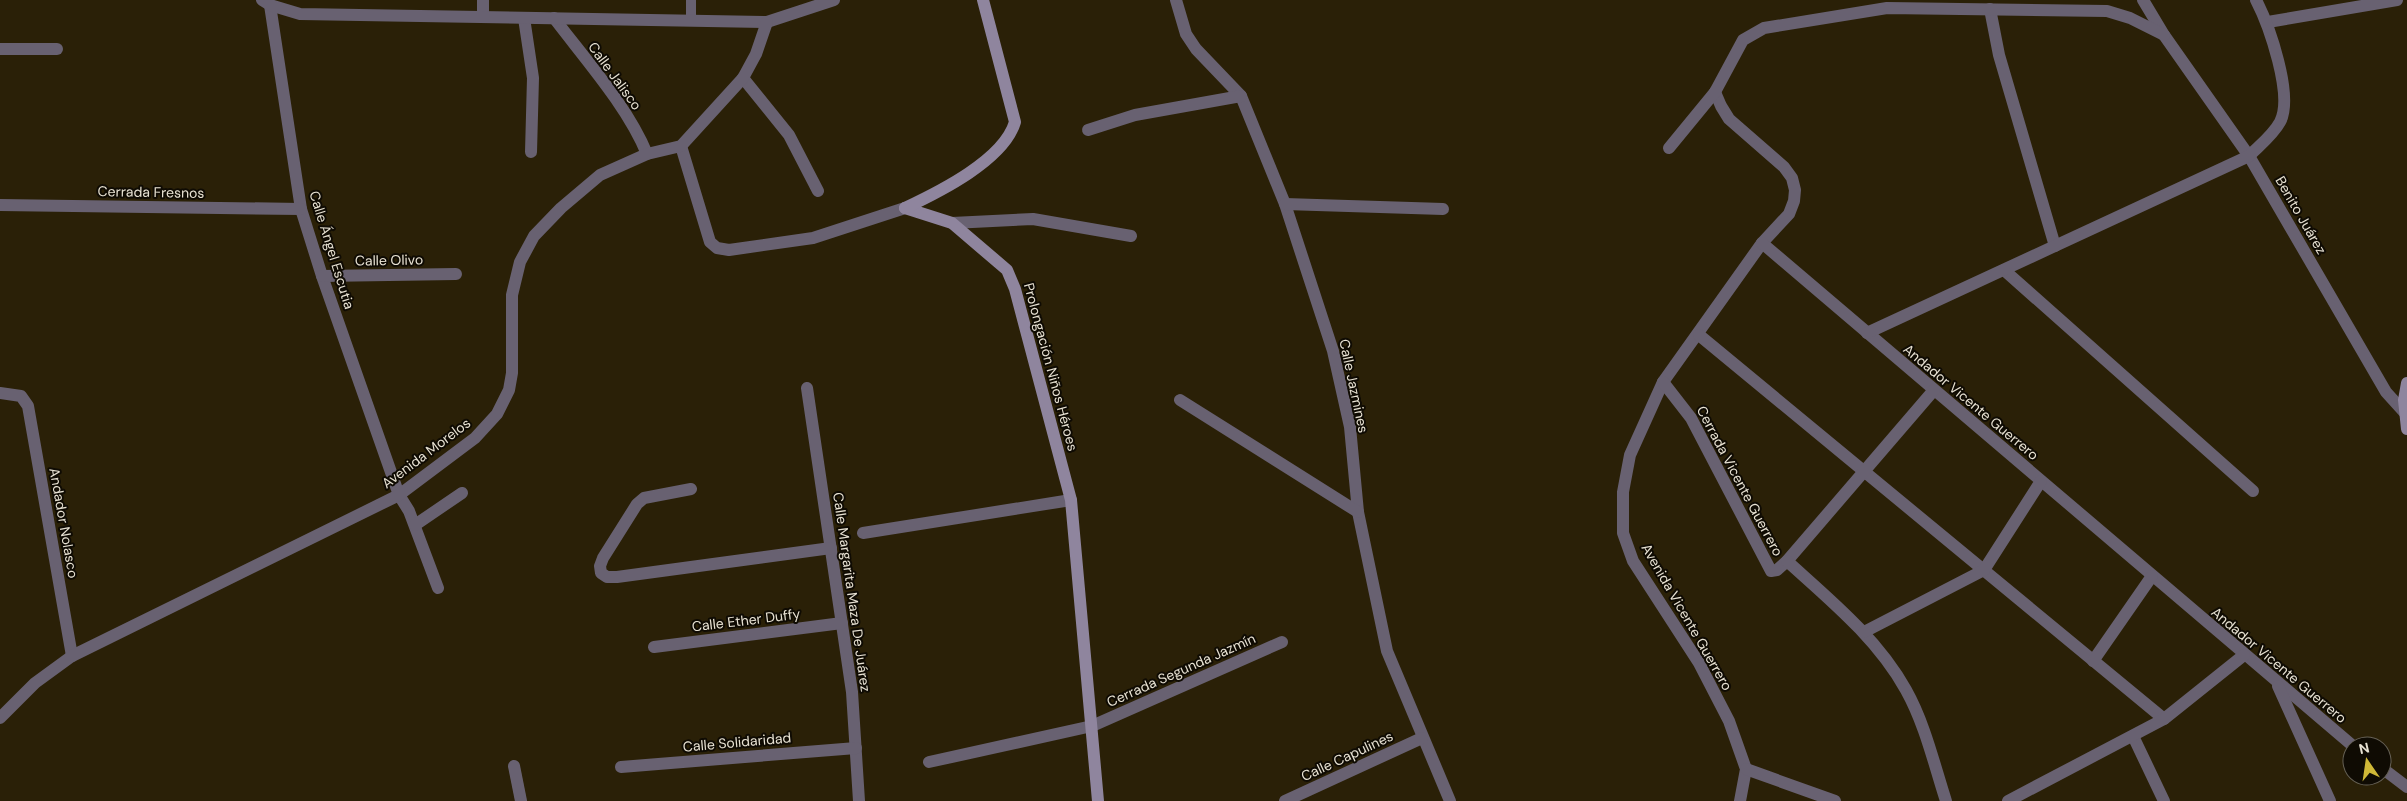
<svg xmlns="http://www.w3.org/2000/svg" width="2407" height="801" viewBox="0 0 2407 801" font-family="'DM Sans',sans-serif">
<rect width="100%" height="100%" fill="#2a2007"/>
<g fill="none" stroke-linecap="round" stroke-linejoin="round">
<path stroke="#686171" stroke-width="10" d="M691,21V0"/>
<g stroke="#686171" stroke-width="12">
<path d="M483,0V17"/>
<path d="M1176,0L1186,34L1196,49L1241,96L1285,204L1333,351L1350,427L1358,512L1387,651L1450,801"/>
<path d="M2143,0L2164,35L2249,156L2386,392L2405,413L2407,412"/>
<path d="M270,5L301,209L322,276L399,495L409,511L438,588"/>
<path d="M1990,9L1999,55L2055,246"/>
<path d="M524,18L533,78L531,152"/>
<path d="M554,18C585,59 628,107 647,154"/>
<path d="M2268,22L2397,0"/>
<path d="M0,49H57"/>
<path d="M743,78L789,135L818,191"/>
<path d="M1715,92L1721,106L1729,119L1784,167L1792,178L1795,190L1794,201L1789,214L1762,243L1663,382L1630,455L1623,492V533L1633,561L1699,663L1729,721L1746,769L1740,801"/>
<path d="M1088,130L1135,115L1241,96"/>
<path d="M1669,148L1715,92L1743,40L1764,28L1887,8L2107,11L2130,18L2164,35"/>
<path d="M1285,204L1443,209"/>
<path d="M0,205L301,209"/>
<path d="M952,223L1033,219L1131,236"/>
<path d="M1762,243L2353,746"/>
<path d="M2004,270L2253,491"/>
<path d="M322,276L456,274"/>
<path d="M1867,333L2249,156C2260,145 2273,135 2280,122C2294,96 2269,25 2256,0"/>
<path d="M1699,335L2164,719"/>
<path d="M1663,382L1691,418L1771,571L1777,570L1787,561L1934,390"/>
<path d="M807,388L852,692L859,801"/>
<path d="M0,393L21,396L28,406L72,656"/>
<path d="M1180,400L1358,512"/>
<path d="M691,489L644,498L637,504L603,558L600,566L601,573L607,577H617L831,548"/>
<path d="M415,525L462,493"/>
<path d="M863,533L1071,500"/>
<path d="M1787,561C1830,600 1877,638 1906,690C1925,724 1934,764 1946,801"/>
<path d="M1864,632L1984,570L2041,481"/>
<path d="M654,647L842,623"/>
<path d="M2093,661L2152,576"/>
<path d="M2278,686L2330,801"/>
<path d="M2133,736L2164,801"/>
<path d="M929,762L1092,726L1282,642"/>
<path d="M514,766L521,801"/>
<path d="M621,767L856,748"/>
<path d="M2382,768L2407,787"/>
<path d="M1746,769L1835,801"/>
<path d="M1285,801L1422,738"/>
<path d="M2008,801L2164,719L2244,655"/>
</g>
<g stroke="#686171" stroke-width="12">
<path d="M262,0L270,5L300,14L767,22L834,0"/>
<path d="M681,146L710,242L717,248L729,250L813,238L905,208"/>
<path d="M0,718L35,683L72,656L399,495L475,438L497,414L509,390L512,373V295L520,262L534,236L561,208L600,175L647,154L681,146L743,78L756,54L767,22"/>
</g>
<g stroke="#8f859e" stroke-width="12">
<path d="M905,208L952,223L1007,270L1015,289L1071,500L1098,801"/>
<path d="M905,208C939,192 1004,160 1015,122L983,0"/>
<path d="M2407,383L2404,400L2407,429"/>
</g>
</g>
<g text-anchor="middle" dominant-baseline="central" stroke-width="4" stroke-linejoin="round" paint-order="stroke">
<g font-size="14" fill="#e8e2d3" stroke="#0f0b03">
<text transform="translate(615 76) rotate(54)">Calle Jalisco</text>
<text transform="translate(151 192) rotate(1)">Cerrada Fresnos</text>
<text transform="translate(2301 215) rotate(60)">Benito Juárez</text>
<text transform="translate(332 250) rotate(73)">Calle Ángel Escutia</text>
<text transform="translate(389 260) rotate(-1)">Calle Olivo</text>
<text transform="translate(1051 367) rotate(75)">Prolongación Niños Héroes</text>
<text transform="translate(1354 386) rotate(78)">Calle Jazmines</text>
<text transform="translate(1971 402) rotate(40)">Andador Vicente Guerrero</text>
<text transform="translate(426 453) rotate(-37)">Avenida Morelos</text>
<text transform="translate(1740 481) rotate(62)">Cerrada Vicente Guerrero</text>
<text transform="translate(64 523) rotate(80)">Andador Nolasco</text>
<text transform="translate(852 592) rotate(82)">Calle Margarita Maza De Juárez</text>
<text transform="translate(1687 617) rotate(60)">Avenida Vicente Guerrero</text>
<text transform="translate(746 620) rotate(-7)">Calle Ether Duffy</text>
<text transform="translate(2279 665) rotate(40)">Andador Vicente Guerrero</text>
<text transform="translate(1181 670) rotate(-24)">Cerrada Segunda Jazmín</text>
<text transform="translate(737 742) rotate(-5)">Calle Solidaridad</text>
<text transform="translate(1347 756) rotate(-25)">Calle Capulines</text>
</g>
</g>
<g transform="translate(2367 761) rotate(347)"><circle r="24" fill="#0f0b03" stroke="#666156"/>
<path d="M0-4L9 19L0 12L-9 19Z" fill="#cfb837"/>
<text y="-8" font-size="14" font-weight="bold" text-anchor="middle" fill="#e8e2d3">N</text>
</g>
</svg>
